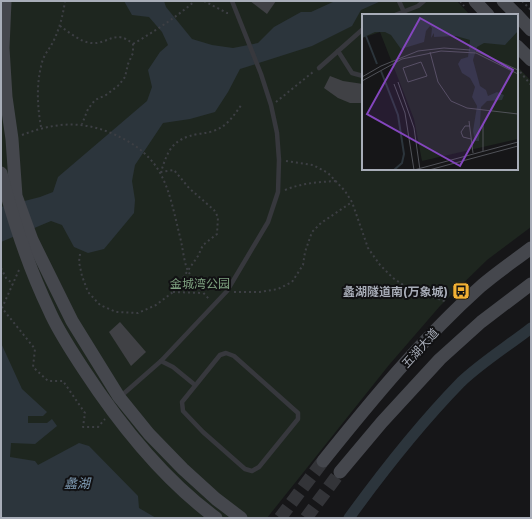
<svg xmlns="http://www.w3.org/2000/svg" width="532" height="519" viewBox="0 0 532 519" font-family="Inter,'Noto Sans SC',sans-serif">
<rect width="100%" height="100%" fill="#161618"/>
<path fill="#1e261f" d="M1,1H457L470,15H363V169H517V66L531,81V227L487,260L440,306L389,365L267,518H1Z"/>
<g fill="#2c353c">
<path d="M124,1H164L166,7L192,39L212,45L233,48L258,43L274,27L301,12H311L335,1H381L361,10L352,26L312,46L240,69L228,92L215,112L190,119L163,123L135,165L132,181L135,200L134,213L104,249L88,253L74,247L62,225L51,221L1,242V207L40,197L53,192L58,177L147,101L152,87L148,70L160,52L168,45L162,32L149,17L132,15Z"/>
<path d="M1,343L22,389L47,412L43,416H28V423H47L52,419L57,426L35,444L11,443L10,457L35,461L38,465L79,443L89,446L138,496L139,508L156,518H1Z"/>
</g>
<g fill="none" stroke-linecap="round" stroke-linejoin="round">
<path stroke="#2c353c" stroke-width="11" d="M349,518C383,471 420,424 461,382C482,362 508,346 531,328"/>
</g>
<g fill="#404145">
<path d="M250,1H276L267,14Z"/>
<path d="M330,76L343,81L363,84V103H350L338,98L324,88Z"/>
<path d="M120,322L146,352L131,366L109,332Z"/>
</g>
<g fill="none" stroke-linecap="round" stroke-linejoin="round">
<g stroke="#333438" stroke-width="13" stroke-dasharray="13 6" stroke-linecap="butt">
<path d="M280,518L323,461"/>
<path d="M306,518L340,472"/>
</g>
<g stroke="#3d3f44" stroke-width="2" stroke-dasharray="2 3" stroke-linecap="butt">
<path d="M204,1L227,13H230"/>
<path d="M460,1L464,6"/>
<path d="M522,1L531,10"/>
<path d="M60,26C69,32 80,42 91,43C108,45 115,28 133,44V53L128,64L125,77L119,85L106,95L95,100L88,109L82,124"/>
<path d="M133,44C155,31 175,18 195,1"/>
<path d="M517,68L531,85"/>
<path d="M276,102L313,72"/>
<path d="M41,127C37,104 36,82 43,59C46,52 51,47 54,40C60,27 63,15 65,1"/>
<path d="M22,135C53,123 80,120 111,133C166,156 168,189 181,241C183,250 184,262 188,271C194,281 202,292 210,300"/>
<path d="M286,161L313,165L328,173L345,191L352,202L368,248L380,265L393,278L409,289L447,302"/>
<path d="M285,190C302,183 318,182 337,181"/>
<path d="M80,254L79,262L82,276L88,292L100,305L116,312L138,313L156,305L173,292L198,256L203,245L217,234L218,217L214,210L189,188L174,170L161,172C168,149 173,139 198,134C203,133 208,133 213,131C227,127 234,115 242,104"/>
<path d="M1,268L6,278L13,284"/>
<path d="M19,270L2,308L35,349L33,367L48,381H63L85,413L83,427H98L105,419"/>
<path d="M173,292L203,293"/>
<path d="M234,292H260L278,289L292,282L303,265L305,252L312,232L321,223L352,202"/>
</g>
<g stroke="#37383d" stroke-width="4.5">
<path d="M399,1L404,12"/>
<path d="M395,15L418,6L424,1"/>
<path d="M338,51L352,73L363,76"/>
<path d="M319,68L363,29"/>
<path d="M226,353L234,356L298,413V419L259,467L252,471L245,469L203,432L183,411L182,402L220,355Z"/>
<path d="M161,361L173,367L195,385"/>
<path d="M121,396L161,361L227,291L268,222L278,192L279,160L277,133L271,105L261,74L232,1"/>
</g>
<g stroke="#45474d" stroke-width="13">
<path d="M5,1L3,48L6,97L12,139L16,196L32,240L72,321L119,397L149,434L183,469L216,499L241,518"/>
<path d="M475,1L488,15"/>
<path d="M503,1L517,15"/>
<path d="M517,15L531,30"/>
<path d="M517,46L531,60"/>
<path d="M1,173C13,220 28,266 49,310C58,331 71,350 84,370C120,425 163,479 216,518"/>
<path d="M323,461C371,401 422,339 480,287C496,273 514,261 531,248"/>
<path d="M340,472L382,422L440,359L481,322L531,284"/>
</g>
</g>
<defs>
<symbol id="bus-square" viewBox="-11 -11 22 22"><rect x="-9" y="-9" width="18" height="18" rx="4" fill="#f2b134" stroke="#111113"/><path d="M-5-6H5V4H4V6H2V4H-2V6H-4V4H-5ZM-3.5-4V0h7V-4ZM-3.5 1.2v1.5H-2V1.2ZM2 1.2v1.5H3.5V1.2Z" fill="#111"/></symbol>
</defs>
<g fill-rule="evenodd">
<use href="#bus-square" x="451" y="281" width="20" height="20"/>
</g>
<g text-anchor="middle" dominant-baseline="central" stroke-width="4" stroke-linejoin="round" paint-order="stroke">
<g font-size="12" fill="#7fa381" stroke="#111113">
<text x="200" y="283">金城湾公园</text>
</g>
<g font-size="12" font-weight="bold" fill="#a8adb8" stroke="#111113" text-anchor="end">
<text x="448" y="291">蠡湖隧道南(万象城)</text>
</g>
<g font-size="12" fill="#a8adb8" stroke="#111113">
<text transform="translate(420 348) rotate(-48)">五湖大道</text>
</g>
<g font-size="13" font-style="italic" fill="#7f9bb3" stroke="#111113">
<text x="77" y="483">蠡湖</text>
</g>
</g>
<g transform="translate(362 14)">
<rect width="156" height="156" fill="#161618"/>
<path d="M0,0H156V125L60,147L52,105L18,18L0,24Z" fill="#1e261f"/>
<path d="M0,0H156V17L143,31L122,29L115,33L111,46L118,72L124,76L126,82L135,78L142,81L140,86L125,87L119,93L117,127H113L111,117L115,92L110,83L113,73L108,64L100,59L96,50L99,45L106,43L108,26L94,22L72,23V19L69,24L70,14L68,12L64,17L62,28L39,35L29,21L23,18H13L0,24Z" fill="#2c353c"/>
<path fill="none" stroke="#2c353c" stroke-width="2" d="M4,22L15,50M19,57L36,101L42,140L40,149L32,156"/>
<path fill="none" stroke="#505258" stroke-width="1" d="M114,37L156,56M68,38L76,68L89,87L105,94L156,100M59,48L65,62L46,68L41,54ZM0,63L19,52L56,37L82,34L108,36M0,67L40,45L79,37L114,39L156,60M36,68L52,114L58,156M32,70L43,99L52,156M107,107L111,139M108,112H103L99,118L101,123L109,125M121,137V110M52,156L156,128M67,156L156,132"/>
<path fill="#8446be" fill-opacity="0.15" stroke="#8446be" stroke-width="2" d="M58,4L151,56L98,152L5,100Z"/>
<rect width="156" height="156" fill="none" stroke="#a8adb8" stroke-width="2"/>
</g>
<rect width="532" height="519" fill="none" stroke="#a8adb8" stroke-width="4"/>
</svg>
